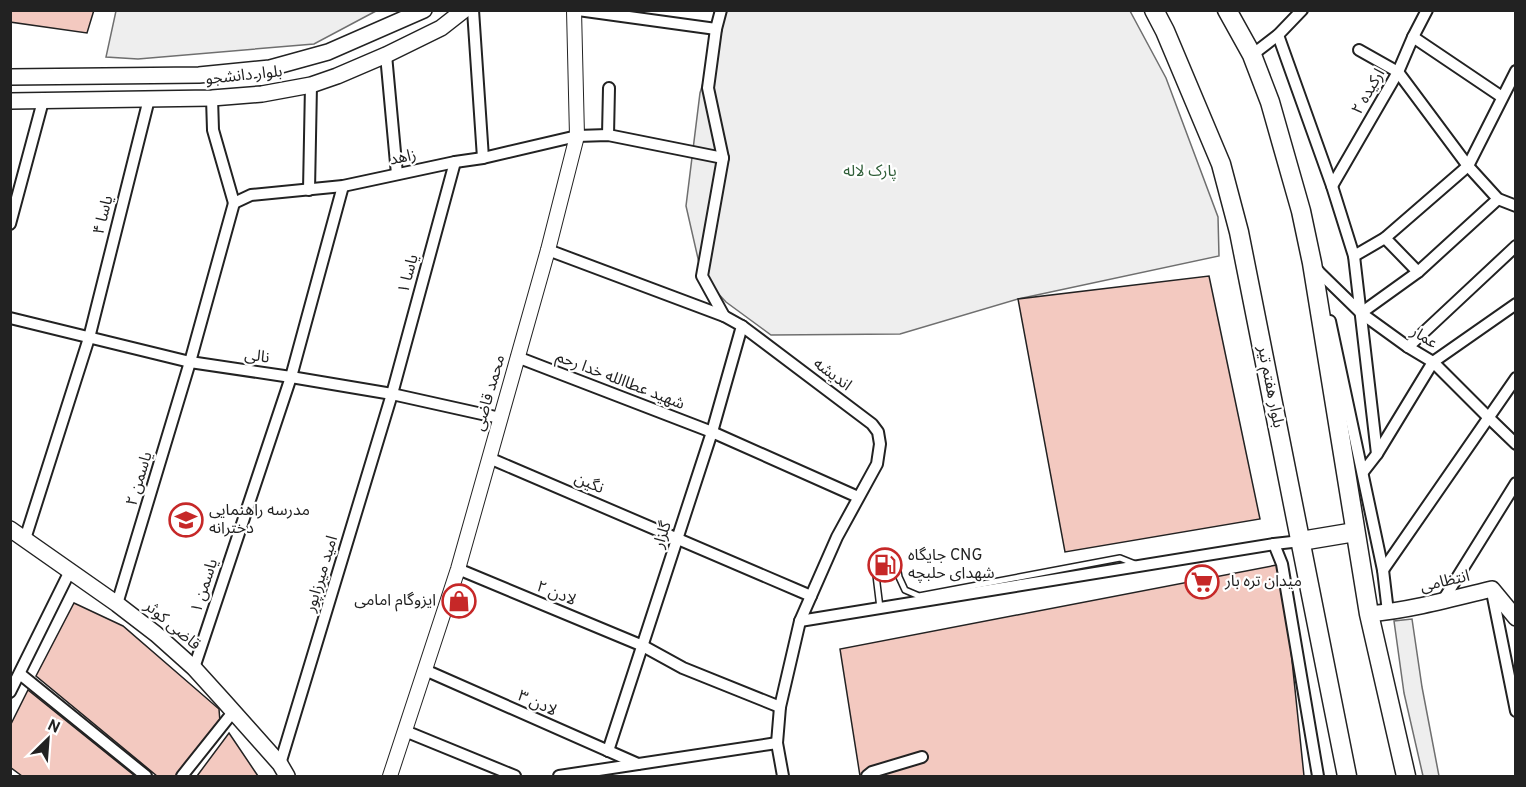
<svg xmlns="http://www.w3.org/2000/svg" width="1526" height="787" viewBox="0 0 1526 787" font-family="Overpass,'Noto Sans Arabic',sans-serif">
<rect width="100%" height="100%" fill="#fff"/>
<g fill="#eee" stroke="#6f6f6f" stroke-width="1.5">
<path d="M116,11V10L376,11L314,44L138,59L106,57Z"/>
<path d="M725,11H1130L1166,78L1218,217L1219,256L1018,299L900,334L771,335L726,302L702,276L686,206L700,93Z"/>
<path d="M1412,619L1422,687L1439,776H1423L1404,693L1394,621Z"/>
</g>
<g fill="#f3c9c0" stroke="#222" stroke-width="1.5">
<path d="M10,10H94L87,33L10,22Z"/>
<path d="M1209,276L1260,519L1065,552L1018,299Z"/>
<path d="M1282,564L1304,776H860L840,649Z"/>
<path d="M74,603L123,626L219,709L220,722L176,776H157L36,676Z"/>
<path d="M28,690L135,776H22L10,767V726Z"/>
<path d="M229,733L258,776H197Z"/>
</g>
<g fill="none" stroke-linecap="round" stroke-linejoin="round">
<defs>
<path id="service" d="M880,608L875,567L896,561L899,577L905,590L919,596L1120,558L1135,564"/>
<g id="minor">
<path d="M473,10L483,158"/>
<path d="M578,10L716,29"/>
<path d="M721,10L716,29L708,88L723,158L702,276L724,316L742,326L872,424L878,432L880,444L877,464L837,537L800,621L780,707L777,743L783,776"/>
<path d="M1278,35L1332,186L1354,256L1377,454"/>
<path d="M1413,37L1502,97"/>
<path d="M1359,50L1398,72L1468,166L1498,199L1516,206"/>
<path d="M386,55L397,174"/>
<path d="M1252,55L1278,35L1302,10"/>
<path d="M212,98L213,130L234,203"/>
<path d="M608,135L609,88"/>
<path d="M1332,186L1398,72L1413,37L1427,10"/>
<path d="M309,190L311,85"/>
<path d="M234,203L251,195L343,186L455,162L483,158L577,136L608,135L723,158"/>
<path d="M10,224L43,101"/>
<path d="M1385,238L1418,272"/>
<path d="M548,250L724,316"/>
<path d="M1354,256L1385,238L1468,166L1516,71"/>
<path d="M1314,266L1320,273L1361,313L1408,347L1433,362L1488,417L1516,444"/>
<path d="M1361,313L1418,272L1498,199"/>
<path d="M10,318L190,362L291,377L392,394L500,418"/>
<path d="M1330,321L1383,570L1388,612"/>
<path d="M1408,347L1516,246"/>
<path d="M517,357L712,432L858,497"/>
<path d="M489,458L811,596"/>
<path d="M1363,472L1377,454L1433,362L1516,304"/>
<path d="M25,539L89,338L149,99"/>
<path d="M1274,544L1282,564L1318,776"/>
<path d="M458,569L643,646L683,668L780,707"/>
<path d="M1383,570L1516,378"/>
<path d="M1492,592L1516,711"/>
<path d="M1442,602L1516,483"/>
<path d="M117,604L190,362L234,203"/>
<path d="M800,621L1274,544L1301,541"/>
<path d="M194,668L291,377L343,186"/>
<path d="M425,670L638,764"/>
<path d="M20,674L146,776"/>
<path d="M10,692L70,571"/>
<path d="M405,731L515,776"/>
<path d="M608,751L712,432L742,326"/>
<path d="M280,764L392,394L455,162"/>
<path d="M182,776L233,712"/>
<path d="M559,776L777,743"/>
<path d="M867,776L872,772L922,757"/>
</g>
<path id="tertiary" d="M390,776L458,569L548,250L577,136L574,10"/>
<g id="secondary">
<path d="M10,77L199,75L270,68L328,52L424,10"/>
<path d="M10,101L212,98L262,94L311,85L337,76L386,55L441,28L464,10"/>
<path d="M10,529L117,604L156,634L194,668L223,700L280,764L287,776"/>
<path d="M1369,614C1411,610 1451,599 1492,589L1516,618"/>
</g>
<g id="primary">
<path d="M1154,10L1165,31L1221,164L1239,232L1347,776"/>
<path d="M1227,10L1252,55L1270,102L1301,211L1312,263L1369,614L1406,776"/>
<path d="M1301,541L1355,532"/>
</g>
</defs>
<use href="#service" stroke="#222" stroke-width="8"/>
<use href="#minor" stroke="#222" stroke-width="14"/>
<use href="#tertiary" stroke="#222" stroke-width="16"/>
<use href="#secondary" stroke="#222" stroke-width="18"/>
<use href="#primary" stroke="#222" stroke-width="21"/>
<use href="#service" stroke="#fff" stroke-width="5"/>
<use href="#minor" stroke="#fff" stroke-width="10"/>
<use href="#tertiary" stroke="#fff" stroke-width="14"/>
<use href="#secondary" stroke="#fff" stroke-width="15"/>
<use href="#primary" stroke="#fff" stroke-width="18"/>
</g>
<defs>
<symbol id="school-ring" viewBox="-11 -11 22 22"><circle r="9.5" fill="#fff" stroke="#c62828" stroke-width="1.5"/><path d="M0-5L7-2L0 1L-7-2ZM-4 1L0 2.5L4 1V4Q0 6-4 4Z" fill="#c62828"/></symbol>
<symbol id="fuel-ring" viewBox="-11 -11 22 22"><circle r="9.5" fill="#fff" stroke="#c62828" stroke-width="1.5"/><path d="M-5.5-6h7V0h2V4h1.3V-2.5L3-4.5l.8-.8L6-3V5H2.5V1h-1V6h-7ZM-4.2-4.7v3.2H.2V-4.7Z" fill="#c62828"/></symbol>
<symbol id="supermarket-ring" viewBox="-11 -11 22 22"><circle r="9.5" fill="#fff" stroke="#c62828" stroke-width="1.5"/><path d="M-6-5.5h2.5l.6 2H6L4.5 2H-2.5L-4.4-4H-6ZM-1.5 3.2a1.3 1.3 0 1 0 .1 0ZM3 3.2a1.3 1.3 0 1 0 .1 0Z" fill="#c62828"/></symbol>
<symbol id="shop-ring" viewBox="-11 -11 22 22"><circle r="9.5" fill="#fff" stroke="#c62828" stroke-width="1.5"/><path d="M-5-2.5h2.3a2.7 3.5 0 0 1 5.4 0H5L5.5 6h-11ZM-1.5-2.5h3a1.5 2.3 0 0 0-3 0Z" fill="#c62828"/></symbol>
</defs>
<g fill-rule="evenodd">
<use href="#school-ring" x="167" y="501" width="38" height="38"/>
<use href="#fuel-ring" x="866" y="546" width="38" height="38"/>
<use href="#supermarket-ring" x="1183" y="563" width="38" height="38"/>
<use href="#shop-ring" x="440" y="582" width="38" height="38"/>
</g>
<g text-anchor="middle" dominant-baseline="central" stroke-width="4.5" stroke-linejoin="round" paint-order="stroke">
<g font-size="16" fill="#222" stroke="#fff">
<text transform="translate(244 76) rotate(-6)">بلوار دانشجو</text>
<text transform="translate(1369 92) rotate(-60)">ارکیده ۲</text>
<text transform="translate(403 158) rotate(-12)">زاهد</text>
<text transform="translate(104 215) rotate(-76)">یاسا ۴</text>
<text transform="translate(409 274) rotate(-75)">یاسا ۱</text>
<text transform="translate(1424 338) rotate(32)">عمار</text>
<text transform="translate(257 357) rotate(8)">نالی</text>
<text transform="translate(832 375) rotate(37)">اندیشه</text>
<text transform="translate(620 381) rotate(21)">شهید عطاالله خدا رحم</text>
<text transform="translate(1270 387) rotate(79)">بلوار هفتم تیر</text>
<text transform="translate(490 393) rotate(-74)">محمد قاضی</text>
<text transform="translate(140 479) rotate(-73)">یاسمن ۲</text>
<text transform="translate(589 484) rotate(23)">نگین</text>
<text transform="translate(663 535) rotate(-72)">گلزار</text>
<text transform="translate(322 574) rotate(-73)">امید میرزاپور</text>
<text transform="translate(1445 582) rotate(-13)">انتظامی</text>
<text transform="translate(205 586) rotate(-72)">یاسمن ۱</text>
<text transform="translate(556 594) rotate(22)">لادن ۲</text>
<text transform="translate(172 626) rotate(40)">قاضی کوثر</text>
<text transform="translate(537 704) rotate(24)">لادن ۳</text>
</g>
<g font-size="16" fill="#2f5e38" stroke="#fff">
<text x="870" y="172">پارک لاله</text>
</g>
<g font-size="16" fill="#222" stroke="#fff" text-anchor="start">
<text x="209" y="511">مدرسه راهنمایی<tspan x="209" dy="18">دخترانه</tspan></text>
<text x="908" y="556">جایگاه CNG<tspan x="908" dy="18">شهدای حلبچه</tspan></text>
<text x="1225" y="582">میدان تره بار</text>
<text x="436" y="601" text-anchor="end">ایزوگام امامی</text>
</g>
</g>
<rect width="1526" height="787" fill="none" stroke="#222222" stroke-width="24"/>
<g transform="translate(48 739) rotate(25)" stroke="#ffffff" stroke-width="4.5" paint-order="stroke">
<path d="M0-4.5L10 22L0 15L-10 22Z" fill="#222222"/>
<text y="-9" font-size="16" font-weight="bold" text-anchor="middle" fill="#222222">N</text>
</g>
</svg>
